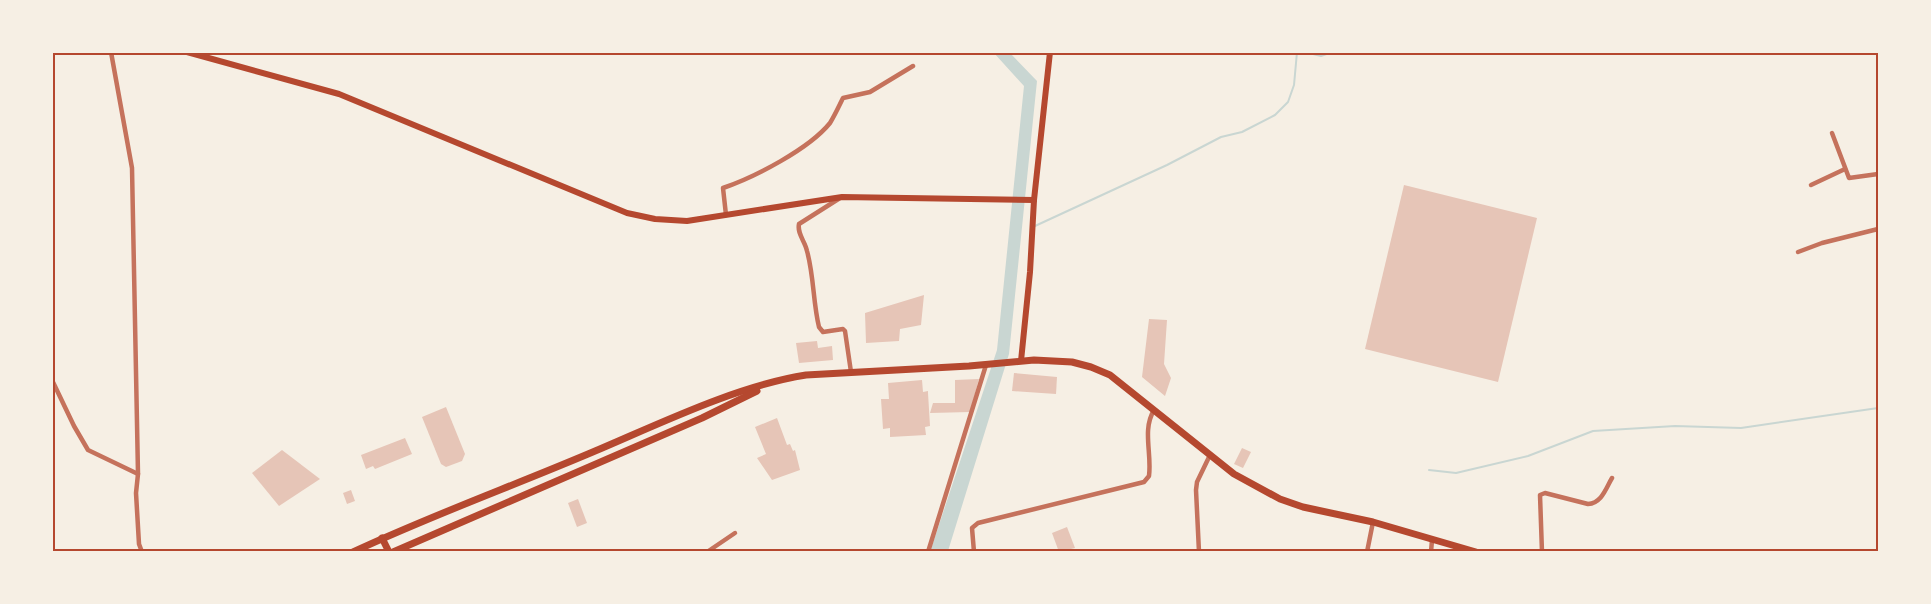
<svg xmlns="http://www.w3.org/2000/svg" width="1931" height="604" viewBox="0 0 1931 604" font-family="'Roboto Condensed',sans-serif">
<rect width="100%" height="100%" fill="#f6efe4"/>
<path fill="#c9d6d2" d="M994,53H1010L1037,81L1009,354L948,551L930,552L997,350L1024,86Z"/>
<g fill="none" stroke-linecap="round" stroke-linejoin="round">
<g stroke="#c9d6d2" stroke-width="2">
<path d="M1305,52L1321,56L1332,52"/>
<path d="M1035,226L1167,165L1221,137L1242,132L1275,115L1288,102L1294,85L1297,52"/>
<path d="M1429,470L1456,473L1528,456L1593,431L1675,426L1741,428L1878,408"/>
</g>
</g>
<g fill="#e6c5b7">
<path d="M1404,185L1537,218L1498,382L1365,349Z"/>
<path d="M924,295L921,325L900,329L899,341L866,343L865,313Z"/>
<path d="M1149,319L1167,320L1164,364L1171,378L1165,396L1142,377Z"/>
<path d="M817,341L818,348L832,346L833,360L799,363L796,343Z"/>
<path d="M1014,373L1057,377L1056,394L1012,391Z"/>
<path d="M979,379L970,412L930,413L933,403H955V380Z"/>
<path d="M922,380L923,392L928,391V393L930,426L925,427L926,435L890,437V428L883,429L881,399H889L888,383Z"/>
<path d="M446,407L465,454L462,461L446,467L441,464L422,417Z"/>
<path d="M777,418L787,445L790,444L793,451L795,450L800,470L772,480L757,458L766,454L755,427Z"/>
<path d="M405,438L412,454L375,469L373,466L366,469L361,455Z"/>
<path d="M1242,448L1251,452L1243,468L1234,464Z"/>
<path d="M282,450L320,479L279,506L252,473Z"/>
<path d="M351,490L355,501L347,504L343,493Z"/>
<path d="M578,499L587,523L577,527L568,503Z"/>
<path d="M1067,527L1075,548L1059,552L1052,533Z"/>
</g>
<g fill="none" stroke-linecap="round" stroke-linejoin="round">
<g stroke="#c5725c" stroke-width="4.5">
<path d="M111,52L132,168L138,474L136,493L139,544L142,552"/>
<path d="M1832,133L1849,178L1878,174"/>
<path d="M1811,185L1845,169"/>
<path d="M840,198L799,224C797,234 805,241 807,251C814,276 813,303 819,327L823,332L843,329L845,331L851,372"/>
<path d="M726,215L723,188C755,177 809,149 830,123C835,115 839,106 843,98L870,92L913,66"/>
<path d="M1798,252L1822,243L1878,229"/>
<path d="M52,380L74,426L88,450L138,474"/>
<path d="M707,552L735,533"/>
<path d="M928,552L986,365"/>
<path d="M974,552L972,528L978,523L1144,482L1149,476C1152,453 1142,430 1154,410"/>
<path d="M1199,552L1196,490L1197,482L1210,455"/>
<path d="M1367,552L1373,522"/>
<path d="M1431,552L1432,540"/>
<path d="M1542,552L1540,495L1545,493L1588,504C1602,503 1606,488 1612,478"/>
</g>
<g stroke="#b5482f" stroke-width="6">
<path d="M187,52L339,94L627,213L655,219L687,221L842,197L1034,200"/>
<path d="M1021,361L1030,272L1034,200L1050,52"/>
</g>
<g stroke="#b5482f" stroke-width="7">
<path d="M382,538L389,552"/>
<path d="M353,552C430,516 510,487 588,454C655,426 735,386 806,375L969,366L1034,360L1072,362L1091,367L1110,375L1234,474L1280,499L1303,507L1373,522L1476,552"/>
<path d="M393,552L702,418L757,391"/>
</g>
</g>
<rect width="1931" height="604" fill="none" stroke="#f6efe4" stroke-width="108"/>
<rect x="54" y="54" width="1823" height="496" fill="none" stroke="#b5482f" stroke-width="2"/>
</svg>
